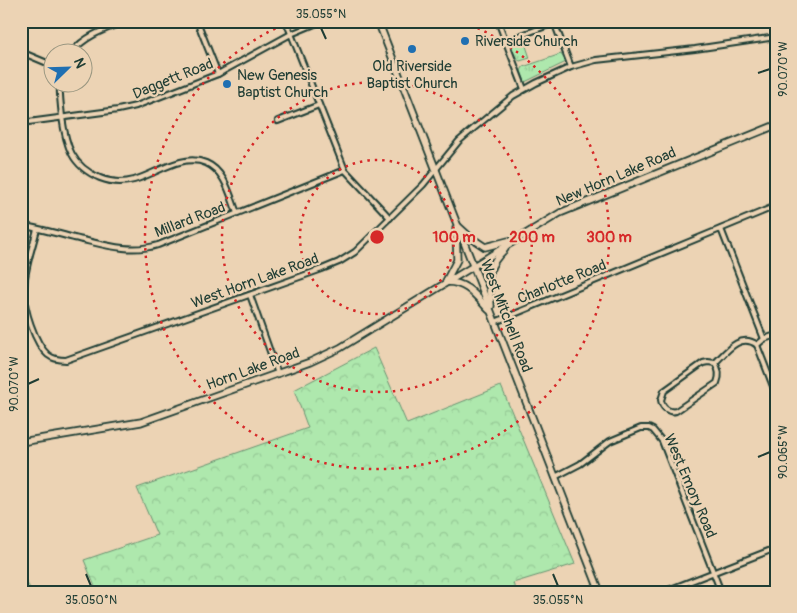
<svg xmlns="http://www.w3.org/2000/svg" width="797" height="613" viewBox="0 0 797 613" font-family="Pangolin,sans-serif">
<defs>
<pattern id="grass-tufts" width="24" height="20" patternUnits="userSpaceOnUse" patternTransform="scale(1.25)"><rect width="24" height="20" fill="#aee8ad"/><path d="M3 7l-1-3M5 7V3M7 7l1-3M15 17l-1-3M17 17v-4M19 17l1-3" fill="none" stroke="#95c895"/></pattern>
<pattern id="forest-crowns" width="20" height="18" patternUnits="userSpaceOnUse" patternTransform="scale(1.25)"><rect width="20" height="18" fill="#aee8ad"/><path d="M2 6a3 3 0 1 1 6 0M12 15a3 3 0 1 1 6 0" fill="none" stroke="#95c895"/></pattern>
</defs>
<rect width="100%" height="100%" fill="#ecd3b4"/>
<filter id="ink" filterUnits="userSpaceOnUse"><feTurbulence type="fractalNoise" baseFrequency=".02" numOctaves="2"/><feDisplacementMap in="SourceGraphic" scale="10" xChannelSelector="R" yChannelSelector="G"/><feConvolveMatrix kernelMatrix="1 2 1 2 8 2 1 2 1" color-interpolation-filters="sRGB"/></filter>
<g filter="url(#ink)">
<g fill="url(#grass-tufts)" stroke="#669270">
<path d="M522,38L525,43L530,58L520,61C514,58 512,50 512,43Z"/>
<path d="M561,54L566,62L525,82L521,71L523,67Z"/>
<path d="M21,574L23,576L32,592H21Z"/>
</g>
<path fill="url(#forest-crowns)" stroke="#669270" d="M374,348L407,424L501,386L575,564L513,583L516,592H97L84,560L157,535L137,488L308,428L294,390Z"/>
<g fill="none" stroke-linecap="round" stroke-linejoin="round">
<defs>
<g id="street">
<path d="M197,21L218,74"/>
<path d="M286,21L345,170L390,218"/>
<path d="M498,21L524,89"/>
<path d="M554,22L571,67"/>
<path d="M506,41L554,23"/>
<path d="M21,52L52,65"/>
<path d="M72,52C86,35 106,29 126,21"/>
<path d="M60,82C59,94 61,105 62,117C66,145 71,166 100,178C110,182 123,183 134,180C156,174 182,153 206,163C225,171 230,195 237,213"/>
<path d="M278,121L319,105"/>
<path d="M21,123L118,110L136,106L218,74L291,34L322,21"/>
<path d="M21,225C39,229 57,233 74,238C102,244 129,254 158,245L345,170"/>
<path d="M37,229C32,249 24,270 24,290C23,307 35,344 48,355C53,359 60,360 66,360L322,269L339,262L355,252L423,185L459,141L473,129L513,96L536,83L571,67L596,60L695,49L776,37"/>
<path d="M721,229L764,339"/>
<path d="M250,295L278,374"/>
<path d="M495,322L776,206"/>
<path d="M757,345L776,394"/>
<path d="M708,362L715,363C719,369 720,376 717,383L676,411C668,413 662,407 661,400L664,391L703,363Z"/>
<path d="M715,363C726,352 740,332 757,345L764,339L776,335"/>
<path d="M555,477L580,464L610,441L641,428H649L653,430L662,441L721,592"/>
<path d="M663,592L776,548"/>
</g>
<g id="secondary">
<path d="M378,21L600,592"/>
<path d="M458,226L470,237L485,247L508,241"/>
<path d="M446,281L457,260L456,228"/>
<path d="M447,282C467,282 476,296 489,310"/>
<path d="M491,306C489,279 484,269 505,249"/>
<path d="M21,442L141,422L310,362L340,348L560,213L776,125"/>
</g>
</defs>
<use href="#street" stroke="#1f3d34" stroke-width="8"/>
<use href="#secondary" stroke="#1f3d34" stroke-width="9"/>
<use href="#street" stroke="#ecd3b4" stroke-width="4"/>
<use href="#secondary" stroke="#ecd3b4" stroke-width="5.5"/>
</g>
</g>
<path fill="none" stroke="#1f3d34" stroke-width="2" d="M321,28L326,39M758,73L770,69M28,384L39,379M758,457L770,452M86,574L91,586M553,574L558,586"/>
<g fill="none" stroke="#d62828" stroke-width="2.5" stroke-dasharray="2.5 5">
<circle cx="377" cy="237" r="77"/>
<circle cx="377" cy="237" r="155"/>
<path d="M464 22A232 232 0 1 1 290 22"/>
</g>
<g fill="#1f6fb2" stroke="#ecd3b4" stroke-width="2">
<circle cx="465" cy="41" r="5"/>
<circle cx="412" cy="49" r="5"/>
<circle cx="227" cy="84" r="5"/>
</g>
<g text-anchor="middle" dominant-baseline="central" stroke-width="4.5" stroke-linejoin="round" paint-order="stroke">
<g font-size="15" fill="#1f3d34" stroke="#ecd3b4" text-anchor="start">
<text x="475" y="41">Riverside Church</text>
<text x="412" y="66" text-anchor="middle">Old Riverside<tspan x="412" dy="17">Baptist Church</tspan></text>
<text x="237" y="75">New Genesis<tspan x="237" dy="17">Baptist Church</tspan></text>
</g>
<g font-size="15" fill="#1f3d34" stroke="#ecd3b4">
<text transform="translate(173 79) rotate(-22)">Daggett Road</text>
<text transform="translate(616 177) rotate(-23)">New Horn Lake Road</text>
<text transform="translate(190 220) rotate(-21)">Millard Road</text>
<text transform="translate(255 281) rotate(-20)">West Horn Lake Road</text>
<text transform="translate(562 282) rotate(-22)">Charlotte Road</text>
<text transform="translate(506 316) rotate(69)">West Mitchell Road</text>
<text transform="translate(253 369) rotate(-20)">Horn Lake Road</text>
<text transform="translate(690 486) rotate(67)">West Emory Road</text>
</g>
</g>
<circle cx="377" cy="237" r="8" fill="#d62828" stroke="#ecd3b4" stroke-width="2.5"/>
<g font-size="15" text-anchor="middle" font-weight="bold" fill="#d62828" stroke="#ecd3b4" stroke-width="4.5" stroke-linejoin="round" paint-order="stroke">
<text x="454" y="242">100 m</text>
<text x="532" y="242">200 m</text>
<text x="609" y="242">300 m</text>
</g>
<rect width="797" height="613" fill="none" stroke="#ecd3b4" stroke-width="55"/>
<g transform="translate(68 68) rotate(67)"><circle r="24" fill="#ecd3b4" stroke="#9a9781"/>
<path d="M0-4L9 19L0 12L-9 19Z" fill="#1f6fb2"/>
<text y="-8" font-size="14" font-weight="bold" text-anchor="middle" fill="#1f3d34">N</text>
</g>
<rect x="28" y="28" width="742" height="558" fill="none" stroke="#1f3d34" stroke-width="2"/>
<g font-size="12" text-anchor="middle" fill="#1f3d34">
<text x="321" y="18">35.055°N</text>
<text transform="translate(783 69) rotate(-90)" y="4">90.070°W</text>
<text transform="translate(14 384) rotate(-90)" y="4">90.070°W</text>
<text transform="translate(783 452) rotate(-90)" y="4">90.065°W</text>
<text x="91" y="604">35.050°N</text>
<text x="558" y="604">35.055°N</text>
</g>
</svg>
